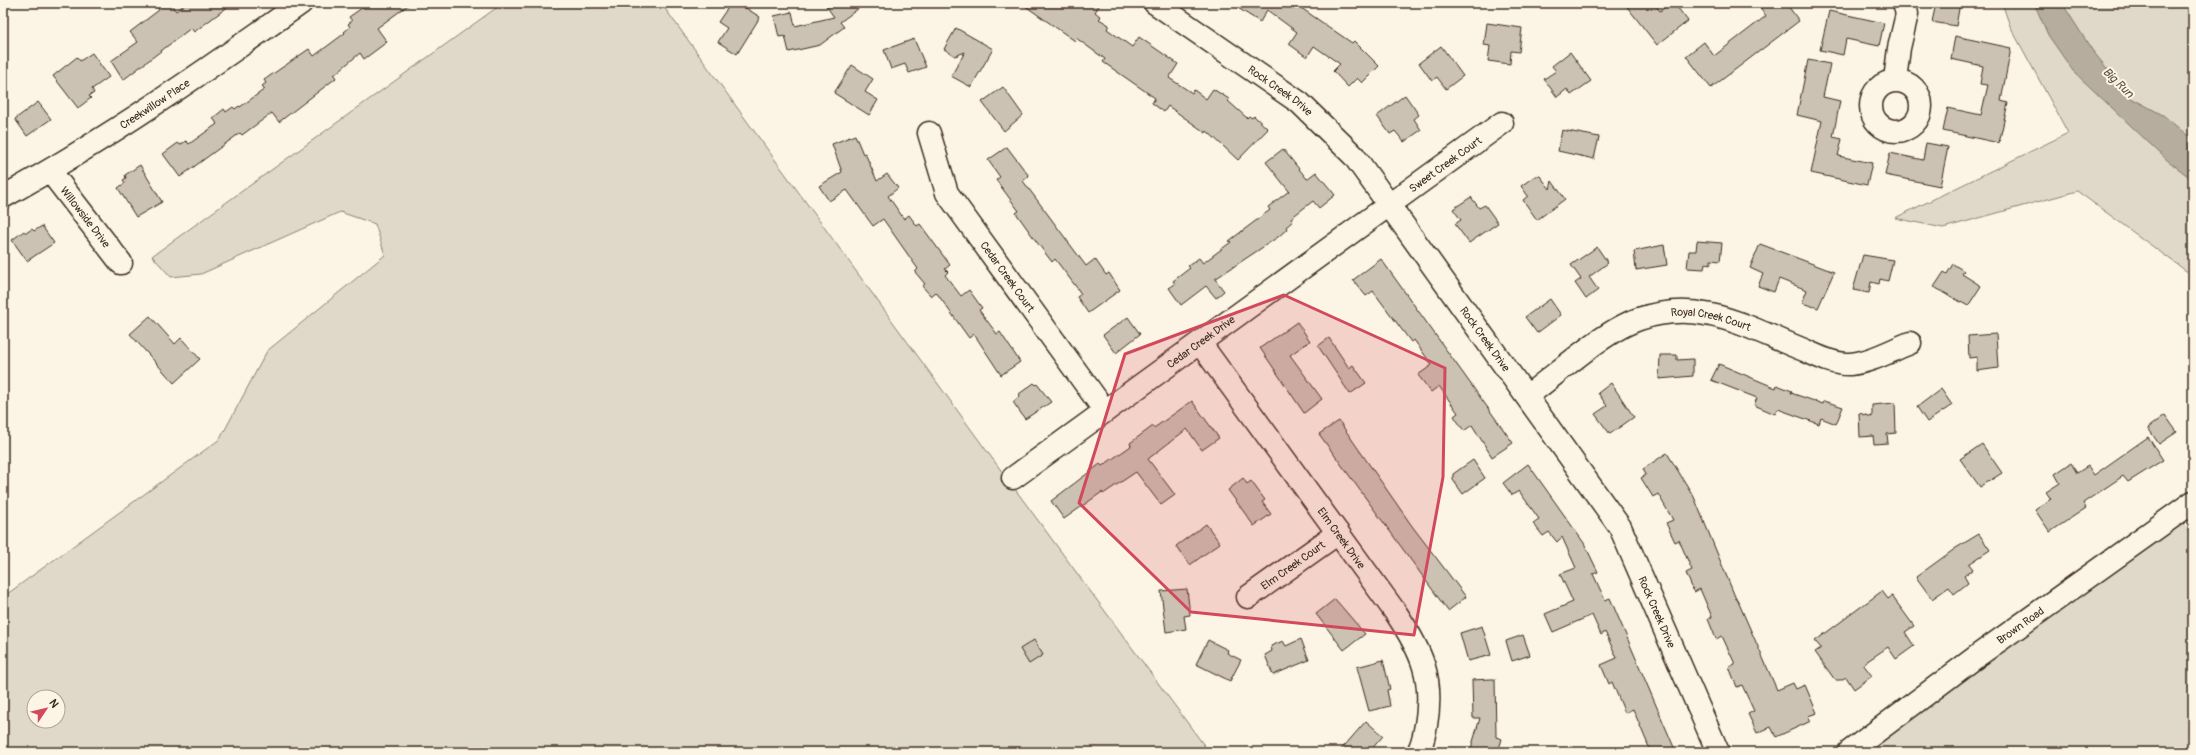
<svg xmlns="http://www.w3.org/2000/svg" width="2196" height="755" viewBox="0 0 2196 755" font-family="Pangolin,sans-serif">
<rect width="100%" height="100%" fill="#fcf5e5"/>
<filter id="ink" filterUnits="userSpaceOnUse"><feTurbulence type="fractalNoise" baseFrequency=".025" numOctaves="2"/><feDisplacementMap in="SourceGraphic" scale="8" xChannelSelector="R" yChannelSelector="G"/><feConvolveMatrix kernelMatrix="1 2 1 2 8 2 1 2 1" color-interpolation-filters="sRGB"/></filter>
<g filter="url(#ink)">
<g fill="#e0d8c8" stroke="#8e8173" fill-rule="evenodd">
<path d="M503,3H661L989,454L1209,752H3V597L220,439L267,351L385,255L375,224L340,212L201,274L171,277L152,256ZM34,697H58V721H34Z"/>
<path d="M2002,3H2193V276L2077,191L1943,228L1895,218L2068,133L2010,26Z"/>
<path d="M2180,521L2193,536V752H1865Z"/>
</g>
<path fill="#b7ad9e" stroke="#85796b" d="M2034,3H2062L2092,50L2131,98L2163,115L2193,140V180L2167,160L2073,71L2048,35Z"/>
<g fill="#ccc2b3" stroke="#3b2a1e">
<path d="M154,3H170L176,11L187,3H233L194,32L191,28L123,80L111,61L138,42L130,32L159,10Z"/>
<path d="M369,3H411L377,28L387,42L364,59L360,53L334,75L336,78L279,122L272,113L242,135L240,133L180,177L163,154L178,143L180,145L186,141L189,144L217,124L213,118L224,109L226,112L233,107L235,109L239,106L240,107L265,89L262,86L266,83L264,80L309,49L314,56L345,33L344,32L350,27L348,24L352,21L349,17Z"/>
<path d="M731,3H738L760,17L737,54L718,42L727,28L718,22Z"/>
<path d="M824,3H866L840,22L844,27L820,45L789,52L785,36L779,37L774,16L792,12L795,26L834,17Z"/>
<path d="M1021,3H1101L1095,12L1101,17L1099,19L1109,25L1107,29L1132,47L1139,37L1178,64L1169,78L1192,93L1194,90L1206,99L1213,89L1229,99L1228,101L1247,118L1249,116L1252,118L1254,116L1268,129L1238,160L1207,131L1206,133L1168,106L1164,112L1152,103L1155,98L1103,62L1105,59L1076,38L1075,41Z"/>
<path d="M1230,3H1294L1352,43L1354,41L1379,66L1362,83L1357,78L1348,87L1333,71L1340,64L1314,46L1307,57L1289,44L1297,32L1267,10L1260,22Z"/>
<path d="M1624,3H1654L1660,11L1671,3H1674L1688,21L1657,45Z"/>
<path d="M1757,3H1786L1799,21L1711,88L1686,56L1704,42L1714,56L1766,16Z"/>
<path d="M1936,3H1960L1956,26L1932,22Z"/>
<path d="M1829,11L1884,23L1879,46L1846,39L1843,55L1820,50Z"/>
<path d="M1487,23L1522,28L1519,52L1511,51L1510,64L1488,61L1490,46L1484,45Z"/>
<path d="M956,28L993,49L971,87L951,76L965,52L955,56L944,49Z"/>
<path d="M1955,36L2011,48L2001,101L2008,103L1999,143L1943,131L1948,108L1981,115L1988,85L1980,84L1983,66L1951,59Z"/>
<path d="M914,39L926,67L909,73L905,64L891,69L884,50Z"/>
<path d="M1441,46L1463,76L1446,89L1437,77L1432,81L1419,63Z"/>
<path d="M1570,52L1591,81L1571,95L1567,89L1557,97L1544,79L1556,71L1552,66Z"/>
<path d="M92,53L109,77L92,89L94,93L89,96L91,98L78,108L53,76L77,57L80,61Z"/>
<path d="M1808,60L1830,64L1823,97L1840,101L1833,137L1842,139L1838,156L1872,163L1867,185L1811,173L1822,121L1797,115Z"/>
<path d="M852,65L873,79L865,92L878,100L869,115L834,93Z"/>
<path d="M1003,87L1023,115L1004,131L982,102Z"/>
<path d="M1405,95L1419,115L1414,119L1421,130L1404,142L1395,131L1390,134L1377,116Z"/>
<path d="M38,102L51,119L27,136L15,119Z"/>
<path d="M1562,130L1599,137L1594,159L1558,151Z"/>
<path d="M855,135L863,154L865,153L877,181L887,174L898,188L888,196L904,219L909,215L917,226L920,224L950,265L945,269L948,272L945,275L961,296L969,290L982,308L979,310L997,334L1000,332L1020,362L1001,375L974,334L969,338L936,292L931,296L922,286L925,284L915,272L918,269L883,219L873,226L847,190L829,201L819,186L842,172L832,144Z"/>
<path d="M1926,143L1948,147L1940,186L1885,175L1890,153L1923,160Z"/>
<path d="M1007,147L1029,176L1023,181L1086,266L1095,259L1106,275L1109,273L1120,290L1088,313L1077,297L1081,294L1077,288L1055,259L1052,262L1036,241L1016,213L1019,211L996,180L1000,177L988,160Z"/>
<path d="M1283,149L1307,179L1316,172L1335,195L1319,208L1313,201L1291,218L1293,221L1286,227L1287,229L1278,237L1215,279L1224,291L1216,298L1206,286L1181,305L1169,288L1175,284L1173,281L1190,268L1188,266L1199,258L1203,263L1231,242L1229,241L1270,210L1268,207L1289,191L1266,162Z"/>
<path d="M140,165L162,202L136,217L118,188L125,183L123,180L126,178L125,175Z"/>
<path d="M1535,176H1540L1550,189L1552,181L1565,199L1537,220L1523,200L1528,196L1521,186Z"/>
<path d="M1471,197L1479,208L1485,205L1498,223L1469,243L1455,224L1461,220L1453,209Z"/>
<path d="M42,226L54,243L27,261L12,240L24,231L26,233L32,229L34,231Z"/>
<path d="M1697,241L1722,243L1720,261L1711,260V264L1705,263L1704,269L1687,268L1689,251H1696Z"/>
<path d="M1760,244L1834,272L1818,308L1802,303L1807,290L1779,279L1774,292L1758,286L1763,274L1750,268Z"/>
<path d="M1664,245L1667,265L1636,270L1634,251Z"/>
<path d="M1597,247L1608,263L1589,277L1598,290L1586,299L1575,283L1581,279L1571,265Z"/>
<path d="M1863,255L1893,260L1888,281L1880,279L1879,284L1871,282L1869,293L1853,290Z"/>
<path d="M1381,259L1513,443L1492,457L1472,425L1464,431L1454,416L1458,413L1439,386L1431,392L1418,375L1432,365L1414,340L1411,342L1373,291L1366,296L1353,280Z"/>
<path d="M1953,264L1964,271L1962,274L1981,286L1968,306L1934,287L1944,272L1947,274Z"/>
<path d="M1550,299L1561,315L1537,333L1525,317Z"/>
<path d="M150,316L175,344L181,338L200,359L174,383L130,334Z"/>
<path d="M1128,317L1140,334L1116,353L1103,335Z"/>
<path d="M1297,322L1310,341L1290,355L1322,399L1304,413L1260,348Z"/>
<path d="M1996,334L1998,368L1977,371V357L1969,358L1968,336Z"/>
<path d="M1329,338L1349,368L1353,365L1366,383L1350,394L1318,346Z"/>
<path d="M1660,355H1677V360L1693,359V376L1659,379Z"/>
<path d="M1719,364L1776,388L1777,385L1792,391L1791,393L1823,404L1824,401L1843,407L1836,424L1821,418L1819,424L1778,409L1775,414L1754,405L1757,398L1711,380Z"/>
<path d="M1034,383L1036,385L1037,384L1051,402L1025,419L1013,402L1020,396L1019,394Z"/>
<path d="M1611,383L1634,417L1610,434L1595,414L1607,406L1598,393Z"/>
<path d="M1941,389L1952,405L1927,422L1917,407Z"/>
<path d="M1192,401L1219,438L1202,450L1187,429L1148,459L1175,495L1161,505L1136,472L1103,494L1102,492L1064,519L1051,501L1100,464L1102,466L1131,446L1130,443L1153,426L1154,428Z"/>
<path d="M1895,403L1896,433L1887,434L1888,443L1874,444L1873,436L1860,437L1859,413L1872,417V405Z"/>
<path d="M2165,415L2177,432L2159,444L2148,428Z"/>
<path d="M1339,421L1412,526L1466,597L1448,611L1319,434Z"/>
<path d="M2148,437L2163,460L2128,482L2123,476L2083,503L2086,508L2050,532L2035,510L2051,499L2046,492L2060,483L2055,474L2071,463L2077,473L2088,466L2094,475Z"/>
<path d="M1982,444L2002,473L1980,487L1960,459Z"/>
<path d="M1667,453L1694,497L1736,599H1737L1777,690L1793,683L1796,689L1805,685L1817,713L1808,716L1811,721L1776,737L1771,727L1757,733L1748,714L1754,711L1742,685L1737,687L1729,667L1735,664L1722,636L1716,639L1708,619L1712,617L1700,589L1694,592L1686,573L1692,570L1679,540L1675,542L1666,523L1673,520L1658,494L1653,497L1641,478L1646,475L1643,469Z"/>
<path d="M1473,460L1485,478L1463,494L1453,480V474Z"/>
<path d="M1528,464L1584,543L1598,572L1593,574L1605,600L1610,598L1676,752H1651L1633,709L1625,713L1612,682L1609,684L1601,665L1617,658L1605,632L1601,635L1592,615L1553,632L1545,614L1573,602L1560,574L1576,568L1562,537L1557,542L1549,532L1543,536L1533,523L1539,519L1519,491L1512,495L1503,483Z"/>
<path d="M1243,478L1247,484L1251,481L1265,500L1262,502L1271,514L1254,526L1228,490Z"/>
<path d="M1206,524L1220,543L1190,565L1176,546Z"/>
<path d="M1979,534L1990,550L1969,564L1973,569L1964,576L1968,583L1954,594L1949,587L1932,599L1916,577L1956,548Z"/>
<path d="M1187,589L1190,615L1184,616L1186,629L1166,632L1161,591Z"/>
<path d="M1882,591L1888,599L1892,596L1914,626L1905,632L1914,646L1896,659L1888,647L1863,664L1872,676L1854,689L1846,677L1841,680H1835L1815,652L1821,648L1815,641Z"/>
<path d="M1335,599L1365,634L1344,650L1316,614Z"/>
<path d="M1482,626L1491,655L1468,661L1460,633Z"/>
<path d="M1523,635L1530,655L1512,661L1506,641Z"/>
<path d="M1301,639L1309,660L1273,675L1265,655L1272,651L1271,646L1283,641L1286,646Z"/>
<path d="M1034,640L1043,655L1029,664L1020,649Z"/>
<path d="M1208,640L1228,650L1227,653L1241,660L1230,681L1196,664Z"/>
<path d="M1383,660L1390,689L1387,690L1390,706L1369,711L1357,667Z"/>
<path d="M1491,679H1495L1496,737L1502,739L1498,752H1470L1480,718H1473L1472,680Z"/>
<path d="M1366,721L1383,736L1369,752H1339Z"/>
</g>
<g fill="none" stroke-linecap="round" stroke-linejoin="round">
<defs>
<g id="minor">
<path id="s1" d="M1155,3L1300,103L1354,156L1620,527L1718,752"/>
<path d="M1895,80L1899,48L1907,14L1904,3"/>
<circle cx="1896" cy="106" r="25"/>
<path id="s2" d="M929,133L947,193L1105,411"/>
<path id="s3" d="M50,171L121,263"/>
<path id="s4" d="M3,197C107,139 204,72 301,3"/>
<path id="s5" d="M1200,343L1396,613C1422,652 1434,678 1426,725C1424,735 1423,744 1418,752"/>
<path id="s6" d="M1527,396C1557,374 1605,330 1639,319C1702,298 1746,327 1804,350C1817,356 1835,365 1850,364C1871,362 1890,351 1910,343"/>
<path id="s7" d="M1013,478L1502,123"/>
<path id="s8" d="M1248,597L1338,533"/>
<path id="s9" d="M1849,752L1980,654L2193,502"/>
</g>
</defs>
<use href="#minor" stroke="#3b2a1e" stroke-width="25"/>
<use href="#minor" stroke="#fcf5e5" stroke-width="22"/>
</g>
</g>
<path fill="#d1495b" fill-opacity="0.2" stroke="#d1495b" stroke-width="3" stroke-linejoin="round" d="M1284,295L1445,368L1443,477L1414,635L1191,612L1079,503L1125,354Z"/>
<g text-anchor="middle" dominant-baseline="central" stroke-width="4" stroke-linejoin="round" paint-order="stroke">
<g font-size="11" fill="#3b2a1e" stroke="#fcf5e5">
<text stroke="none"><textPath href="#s1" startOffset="153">Rock Creek Drive</textPath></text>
<text stroke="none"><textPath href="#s4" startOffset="178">Creekwillow Place</textPath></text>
<text stroke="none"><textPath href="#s7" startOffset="534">Sweet Creek Court</textPath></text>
<text stroke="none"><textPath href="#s3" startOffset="58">Willowside Drive</textPath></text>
<text stroke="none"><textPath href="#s2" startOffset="166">Cedar Creek Court</textPath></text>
<text stroke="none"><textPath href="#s6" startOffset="210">Royal Creek Court</textPath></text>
<text stroke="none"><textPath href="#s1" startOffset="477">Rock Creek Drive</textPath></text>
<text stroke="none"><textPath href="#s7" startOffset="232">Cedar Creek Drive</textPath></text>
<text stroke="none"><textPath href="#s5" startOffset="241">Elm Creek Drive</textPath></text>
<text stroke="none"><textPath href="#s8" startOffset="55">Elm Creek Court</textPath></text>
<text stroke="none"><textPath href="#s1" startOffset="801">Rock Creek Drive</textPath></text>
<text stroke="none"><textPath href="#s9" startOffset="213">Brown Road</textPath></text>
</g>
<g font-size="12" font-style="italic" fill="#605144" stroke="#fcf5e5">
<text transform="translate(2118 83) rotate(44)">Big Run</text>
</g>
</g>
<rect width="2196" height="755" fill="none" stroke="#fcf5e5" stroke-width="16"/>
<rect x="8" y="8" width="2180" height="739" fill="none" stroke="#3b2a1e" stroke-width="1.5" filter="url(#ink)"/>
<g transform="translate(46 709) rotate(55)"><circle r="19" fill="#fcf5e5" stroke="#afa495"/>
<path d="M0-3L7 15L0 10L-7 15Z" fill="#d1495b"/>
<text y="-6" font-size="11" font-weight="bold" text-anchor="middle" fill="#3b2a1e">N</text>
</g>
</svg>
